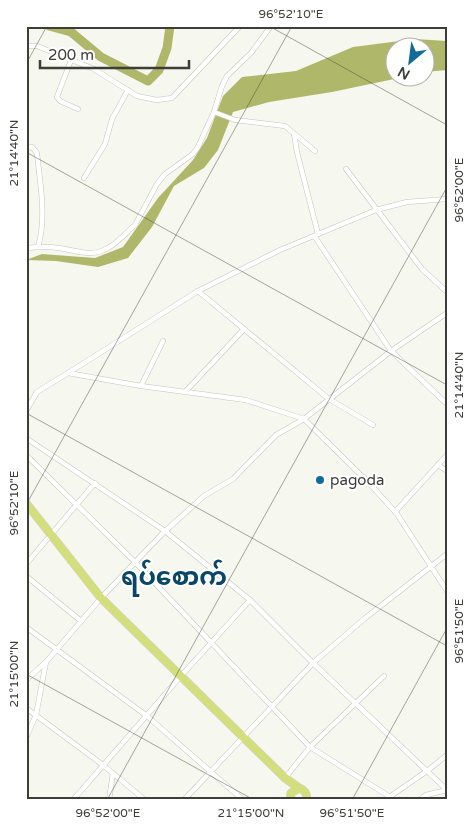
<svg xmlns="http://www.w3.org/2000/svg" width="473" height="826" viewBox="0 0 473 826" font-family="'Varela Round','Noto Sans Myanmar',sans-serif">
<rect width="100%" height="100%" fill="#f6f8ef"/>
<path fill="#afb86a" d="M415,39L447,41V70L426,72V48H396V78H399L332,92L269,102L233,112L218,150L204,168L174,186L152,227L128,258L98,267L56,261L26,260L42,254L95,258L123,247L158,198L193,160L207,138L223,96L242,77L296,71L353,47Z"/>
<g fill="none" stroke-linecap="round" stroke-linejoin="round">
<path stroke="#afb86a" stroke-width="9" d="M49,26L71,32L101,57L148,81L159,70L167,48L170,26"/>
<defs>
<g id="minor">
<path d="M26,46H37L94,69L137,96L157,100L172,98L240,26"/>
<path d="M71,60L57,97L60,101L78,109"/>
<path d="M214,112L235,120L285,126L315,151"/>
<path d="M294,134L297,152L318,234"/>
<path d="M26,148L32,147L37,153C40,185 47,216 38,247"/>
<path d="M346,169L422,269L447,292"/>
<path d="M84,178L105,144L112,119L128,90"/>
<path d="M315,237L391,351L447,404"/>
<path d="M26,248C37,247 48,246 58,248C75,250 91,258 108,248C117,243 126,233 135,225L157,184L165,174L193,154L198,147L214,112L222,86L227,76L251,53L271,26"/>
<path d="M198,291L329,399L373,425"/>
<path d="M68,373L198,291L280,250L376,210L407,202L447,199"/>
<path d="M141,386L163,341"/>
<path d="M185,392L244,329"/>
<path d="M26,411L37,392L68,373L141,386L246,400L304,419L371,485L397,514L447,591"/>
<path d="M26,438L165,531L250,600L313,663L447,790"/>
<path d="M26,455L135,562L310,747L395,800"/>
<path d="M438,465L447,471"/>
<path d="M395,512L447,455"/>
<path d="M26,564L95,483"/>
<path d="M26,576L81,621"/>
<path d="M26,627L147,716L243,800"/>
<path d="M26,680L45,663"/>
<path d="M26,708L103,765L145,800"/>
<path d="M26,738L36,715L46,662L101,598L163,533L204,496L233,479L276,435L304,419L391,351L447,313"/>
<path d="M285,778L310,747L384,676"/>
<path d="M73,800L181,676L250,600"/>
<path d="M109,800L113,773"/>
<path d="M184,800L313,663L364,619L447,554"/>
<path d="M385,800L427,771L447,755"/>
<path d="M419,800L426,795L447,790"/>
</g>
<g id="trunk">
<path d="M26,503L101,598L244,738L285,778L299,788"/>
<path d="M290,800L291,793L299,788C305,790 307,793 307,800"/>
</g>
</defs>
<use href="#minor" stroke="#c4c5bd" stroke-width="5.5"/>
<use href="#trunk" stroke="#d4d4d4" stroke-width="9"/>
<use href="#minor" stroke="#fff" stroke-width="4.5"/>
<use href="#trunk" stroke="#d3de7c" stroke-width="8"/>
</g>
<path fill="none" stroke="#3d3d3a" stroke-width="1" stroke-opacity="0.45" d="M269,26L447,125M26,64L47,26M26,152L447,385M26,413L447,646M26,505L292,26M26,674L254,800M107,800L447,187M352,800L447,628"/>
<circle fill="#126b9b" stroke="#fff" stroke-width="2" cx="320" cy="480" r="5"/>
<g text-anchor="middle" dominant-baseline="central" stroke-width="4" stroke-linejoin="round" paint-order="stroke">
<g font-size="15" fill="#3d3d3a" stroke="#fff" text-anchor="start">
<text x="330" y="480">pagoda</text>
</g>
<g font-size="25" font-weight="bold" fill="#094667" stroke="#fff">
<text x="174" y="577">ရပ်စောက်</text>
</g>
</g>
<rect width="473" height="826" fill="none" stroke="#ffffff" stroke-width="55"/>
<g transform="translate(410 62) rotate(209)"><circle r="24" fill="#ffffff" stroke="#b1b1b0"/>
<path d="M0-4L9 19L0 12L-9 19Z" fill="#126b9b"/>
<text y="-8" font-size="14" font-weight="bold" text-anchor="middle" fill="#3d3d3a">N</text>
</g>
<path d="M40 60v8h149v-8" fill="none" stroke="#3d3d3a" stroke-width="2.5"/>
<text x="48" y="60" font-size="15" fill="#3d3d3a" stroke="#ffffff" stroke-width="4" paint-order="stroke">200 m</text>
<rect x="28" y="28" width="418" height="770" fill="none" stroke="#3d3d3a" stroke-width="2"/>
<g font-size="12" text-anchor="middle" fill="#3d3d3a">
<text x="291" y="18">96°52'10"E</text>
<text transform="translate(14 153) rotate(-90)" y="4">21°14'40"N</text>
<text transform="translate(459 190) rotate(-90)" y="4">96°52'00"E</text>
<text transform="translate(459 385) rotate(-90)" y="4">21°14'40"N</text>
<text transform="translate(14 503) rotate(-90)" y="4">96°52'10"E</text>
<text transform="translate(459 631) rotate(-90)" y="4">96°51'50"E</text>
<text transform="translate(14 674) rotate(-90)" y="4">21°15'00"N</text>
<text x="108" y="817">96°52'00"E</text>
<text x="251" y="817">21°15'00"N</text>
<text x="352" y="817">96°51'50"E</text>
</g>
</svg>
